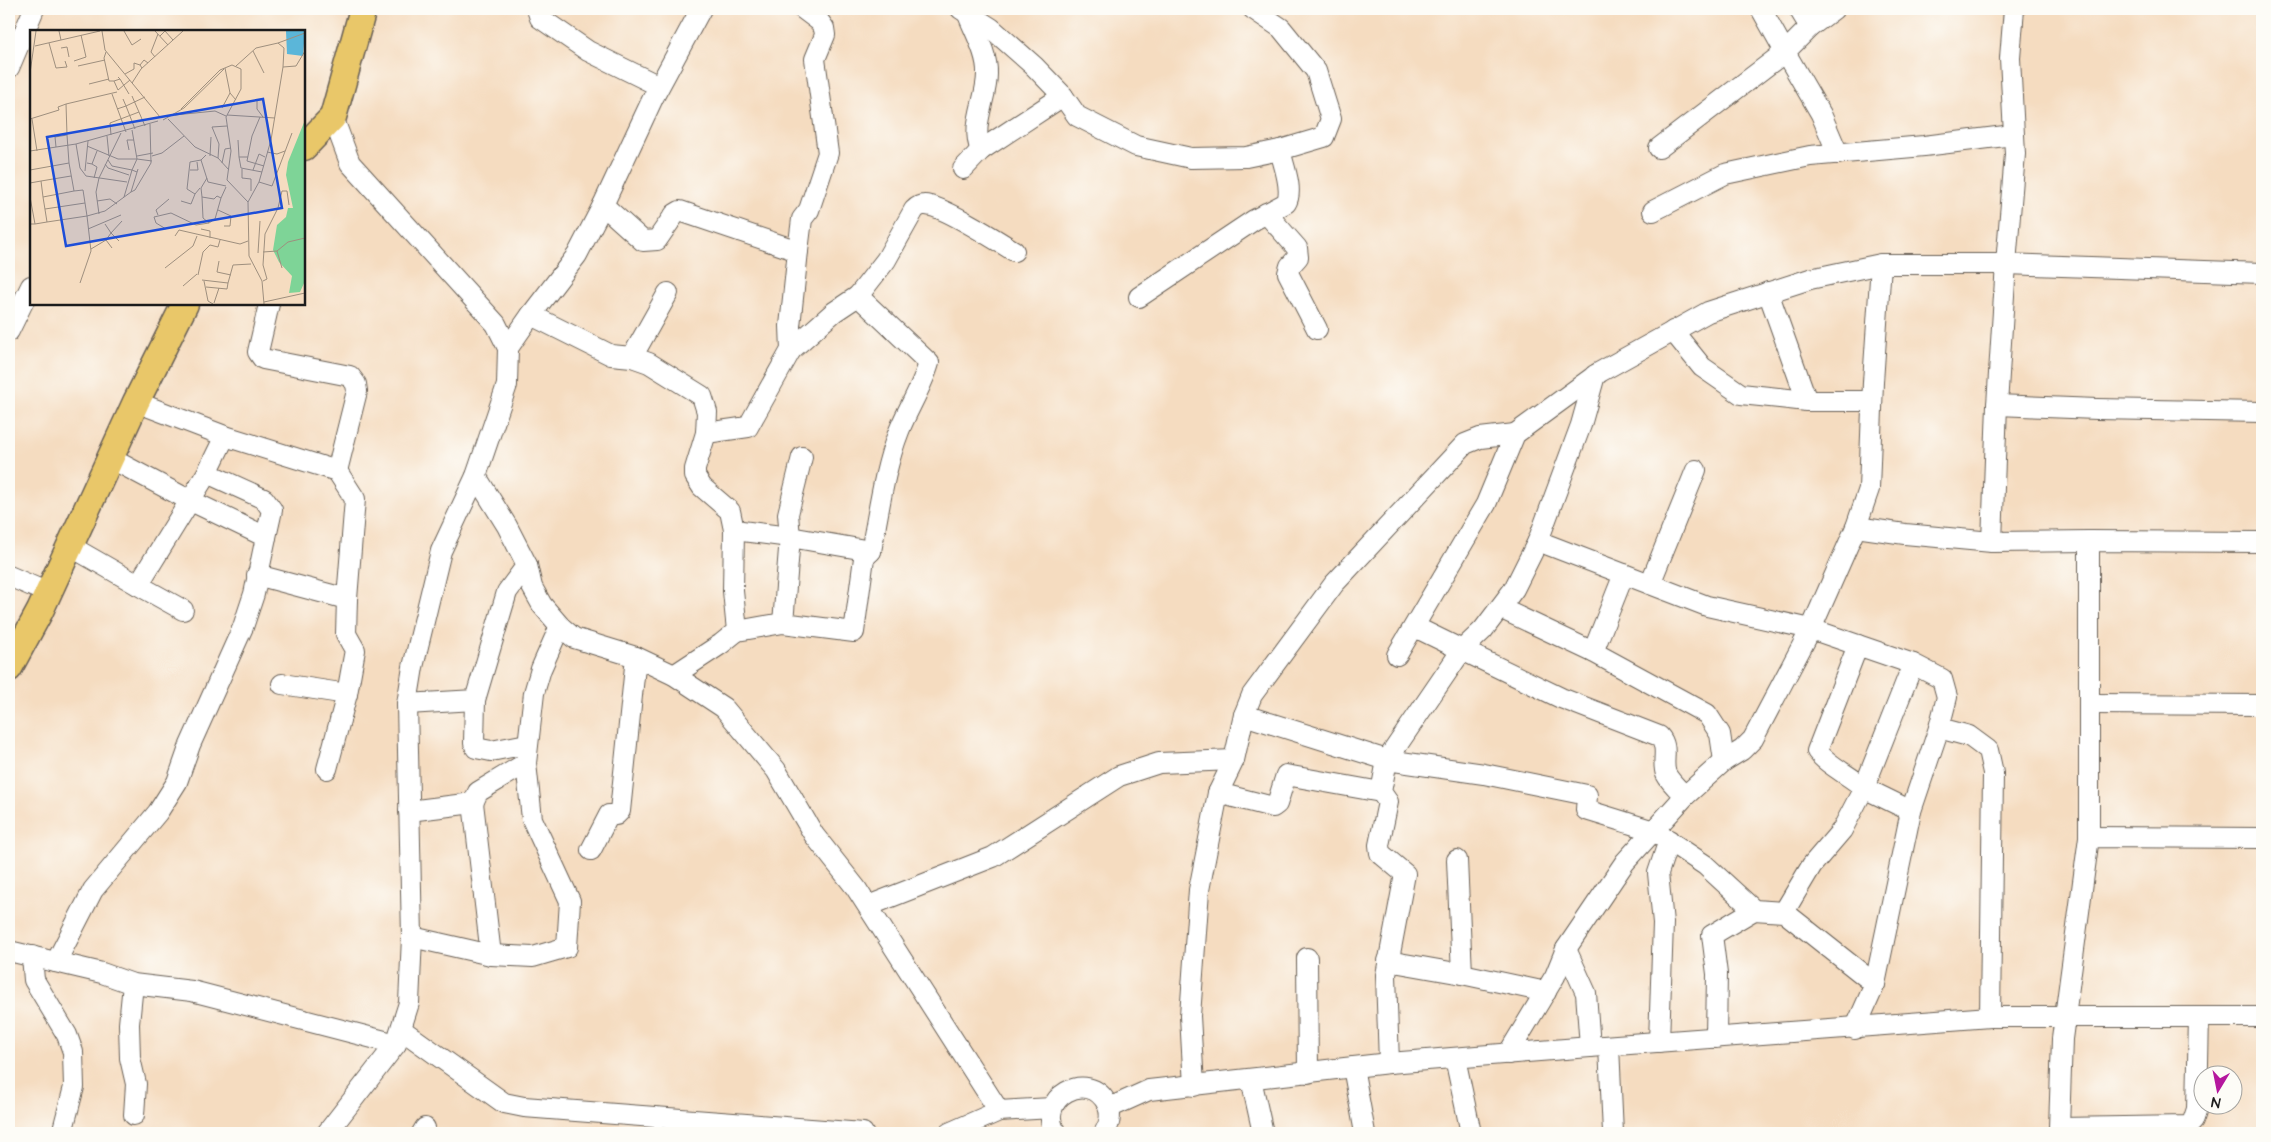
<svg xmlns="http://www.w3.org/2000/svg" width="2271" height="1142" viewBox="0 0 2271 1142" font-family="'Architects Daughter',sans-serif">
<rect width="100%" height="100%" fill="#fdfcf7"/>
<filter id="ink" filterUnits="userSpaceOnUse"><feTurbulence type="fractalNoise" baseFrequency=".02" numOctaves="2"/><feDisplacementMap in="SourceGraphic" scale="10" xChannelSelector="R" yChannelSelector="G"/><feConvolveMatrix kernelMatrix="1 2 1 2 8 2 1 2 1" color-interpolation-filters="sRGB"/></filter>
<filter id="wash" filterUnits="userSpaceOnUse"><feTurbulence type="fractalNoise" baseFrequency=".0096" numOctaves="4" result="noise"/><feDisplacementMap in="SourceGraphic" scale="20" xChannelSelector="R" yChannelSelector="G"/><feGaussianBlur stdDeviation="1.12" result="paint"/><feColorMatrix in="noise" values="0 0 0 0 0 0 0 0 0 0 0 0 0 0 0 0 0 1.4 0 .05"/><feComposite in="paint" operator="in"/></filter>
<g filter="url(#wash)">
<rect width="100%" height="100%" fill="#f5dcc0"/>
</g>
<g filter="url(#ink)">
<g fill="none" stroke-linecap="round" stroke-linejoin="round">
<defs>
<g id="minor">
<path d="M537,9L540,18L588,51L659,86"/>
<path d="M961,9L991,28L1034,66L1063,96L1077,116L1136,146L1191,158L1246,157L1280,150L1324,137L1331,119L1316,71L1281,28L1253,9"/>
<path d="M1799,9L1810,27"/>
<path d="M1834,9L1810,27L1785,52L1821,114L1838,154"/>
<path d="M2014,9L2010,58L2015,154L2006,264L2262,273"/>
<path d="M967,12C974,31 988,54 987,74C987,99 970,127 981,150"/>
<path d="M9,68L34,9"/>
<path d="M1659,148L1785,52L1761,9"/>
<path d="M963,169L981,150L1063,96"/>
<path d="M603,205L653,98L701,9"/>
<path d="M1653,211L1725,174L1810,156L1924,146L2013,135"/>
<path d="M1266,213L1297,248L1298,257L1290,266L1288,273L1317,329"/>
<path d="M798,251L802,219L809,210L828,153L815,59L825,35L824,28L819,21L803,9"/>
<path d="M1768,292L1807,401"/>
<path d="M858,296L886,260L914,210C917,207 920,205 924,205C940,204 998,241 1014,251"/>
<path d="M1139,297L1254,220L1286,203C1294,190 1283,164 1280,150"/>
<path d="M269,304L258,352L263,359L350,376L356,384L357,391L337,471"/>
<path d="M531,315L577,255L603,205L643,241L657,240L675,214L680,211L798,251L790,326L791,350L748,427L706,433"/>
<path d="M9,331L31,286"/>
<path d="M1673,331L1702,367L1741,394L1807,401H1872"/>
<path d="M508,348L531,315L611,355L632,357L649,363L702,396L707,412L706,433L695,469V476L702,487L730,511L734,530L733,591L737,631L721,644L674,675"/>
<path d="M632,357L668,293"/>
<path d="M1595,375L1581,425L1538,541L1514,589L1483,630L1462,650L1561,698L1659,736C1670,748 1661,761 1666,774C1670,782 1679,790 1685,796"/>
<path d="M136,402L225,436L337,471L355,499L347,599L257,575"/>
<path d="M1997,405L1992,542L2089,541"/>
<path d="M207,473L264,499L272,510L266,537"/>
<path d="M476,476L507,526L527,565L532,587L542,605L560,626L574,638L636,657L674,675L724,708L776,770L814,835L856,888L999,1111"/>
<path d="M1856,527L1905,534L1992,542"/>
<path d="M734,530L790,537L788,514L802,457"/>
<path d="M1538,541L1707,606L1811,629L1913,664L1942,679L1947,697L1939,728L1969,736L1988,750L1993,773L1990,1017"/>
<path d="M70,546L138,585L207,473L225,436"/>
<path d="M9,576L48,593"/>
<path d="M1650,584L1696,470"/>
<path d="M138,585L183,610"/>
<path d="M1500,608L1593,652L1707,714L1720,734L1724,761"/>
<path d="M783,623L790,537L871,551"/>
<path d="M737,631L783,623L854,632L864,558L871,551C879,511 884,469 899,431C908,408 922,387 929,363L858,296L834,312L791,350"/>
<path d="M1858,645L1817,751C1828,766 1850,775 1864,788L1913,664"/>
<path d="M1593,652L1624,574"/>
<path d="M1397,655L1486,504L1515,434L1600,372L1708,312L1810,279L1881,264H2006L1997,405L2097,409L2262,412"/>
<path d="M282,684L347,694"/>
<path d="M475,700L474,743L476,748L491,751L527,744"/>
<path d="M407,704L475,700L507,592L527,565"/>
<path d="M2090,704L2262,705"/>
<path d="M1244,715L1387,760L1462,650L1415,627"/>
<path d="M327,769L347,694L355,650L346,634L347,599"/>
<path d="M1218,793L1273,807L1277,804L1286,775L1381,792"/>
<path d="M473,803L491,955"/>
<path d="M409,811L473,803L478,792L526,763"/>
<path d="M2089,837V541L2262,542"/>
<path d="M591,850L609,815H616L620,811L636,657"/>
<path d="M868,906L993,857L1119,776L1159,763L1234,760"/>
<path d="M1784,912L1812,865L1842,830L1864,788L1911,811"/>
<path d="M412,937L491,955L533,957L567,947L570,901L532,819L526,763L534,693L541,669L560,626"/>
<path d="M1566,949L1586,993L1590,1047"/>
<path d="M9,951L102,973L133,984L192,991L396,1044"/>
<path d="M32,956L34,980L67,1035L73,1052L74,1087L62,1133"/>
<path d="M1307,958L1308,1073"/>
<path d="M1388,961L1462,974L1457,860"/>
<path d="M56,962L93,890L158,812L177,782L190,745L243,627L254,594L266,537L189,500L110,458"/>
<path d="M1462,974L1546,992"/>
<path d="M133,984L129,1024L130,1058L136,1084L134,1115"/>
<path d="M2199,1017L2197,1109L2193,1121L2188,1126L2059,1128L2062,1039L2089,837L2262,838"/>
<path d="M1855,1029L1875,984L1911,811L1939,728"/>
<path d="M402,1030L504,1103L524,1107L863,1133"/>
<path d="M1716,1038L1717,974L1712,935L1754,910"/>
<path d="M1659,1042L1663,923L1658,873L1669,840"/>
<path d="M1609,1046L1613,1133"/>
<path d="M1508,1054L1555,976L1566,949L1625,862L1685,796L1724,761L1742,750L1753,739L1811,629L1856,527L1869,489L1873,382L1881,264"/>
<path d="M1455,1058L1471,1133"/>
<path d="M1389,1063L1386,975L1405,874L1380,853L1379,845L1388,802L1381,792L1387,760L1484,774L1587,795L1586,810L1654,831L1705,865L1754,910L1784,912L1875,984"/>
<path d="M1353,1067L1365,1133"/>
<path d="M1251,1079L1263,1133"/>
<path d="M1194,1086L1190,1016L1199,890L1218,793L1234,760L1244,715L1252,695L1334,584L1465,444L1480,438L1515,434"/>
<path d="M1109,1108L1149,1090L1389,1063L1590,1047L1990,1017H2262"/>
<path d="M327,1133L396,1044L409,1003L412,937L407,704L413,667L441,551L476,476L507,385L508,348L496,324L350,163L333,117"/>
<path d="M422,1133L425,1128"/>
<path d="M949,1133L999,1111L1052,1108"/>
<path d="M1056,1133C1034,1099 1089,1067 1107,1104C1112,1114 1110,1124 1104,1133"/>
</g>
<g id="major">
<path d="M304,147L333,117L363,9"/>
<path d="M9,668L40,611L136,402L185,304"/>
</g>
</defs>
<use href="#minor" stroke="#685f55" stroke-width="22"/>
<use href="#major" stroke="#685f55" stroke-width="29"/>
<use href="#minor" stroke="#fff" stroke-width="20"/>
<use href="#major" stroke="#e9c769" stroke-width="26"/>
</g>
</g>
<g transform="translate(30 30)">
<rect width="275" height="275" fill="#f5dcc0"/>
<path d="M275,90V251L270,262L259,263L262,246L249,232L243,220L247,195L256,187L258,178H263L256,145L258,132Z" fill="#7ed497"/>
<path d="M256,1H275L273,26L257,24Z" fill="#5bb6d9"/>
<path fill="none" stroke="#9e8f7e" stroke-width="1" d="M29,1L31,10L70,1M72,1L75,20L130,87M94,1L102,15L111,9M125,1L138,15M130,6L135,1L143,10M19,13L26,38L37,37L35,31M248,13L275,3M5,16L31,10M31,18L37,17L39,27M223,21L234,43M76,22L74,28L79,51H84M125,27L121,22L128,4M44,31L56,27L51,5M48,36L75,30M206,36L226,18L248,13L254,18L253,37M112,38L110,35L114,30L118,33M195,38L200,63L206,70M0,43L6,1M95,44L104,39V33L110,35M88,47L90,49L84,51L88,60L100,50M90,49L99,64M102,53L111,39L153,1M59,54L79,49M82,64L96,102M102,66L115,96M227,69V79L233,87M36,74L87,62M192,78L200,63M87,79L96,76L93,69M151,79L190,40L202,35L211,39V59L196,87L201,121L197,150L218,172M145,85L185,81L196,86M197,85L245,88M230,87L222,106L217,131L234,136M0,89L29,80L28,77L36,74L37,105M2,89L7,121M138,89L165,117L188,128L199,140M133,90L154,78L194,39M105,99L96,76L115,67M81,105L80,93L109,82M77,106L79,126M208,110L209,127M46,114L50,138L56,146L97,152M57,116L88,129H107L102,100M99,120L97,110H104M0,121L46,114L128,91M237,122L247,124L255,121M176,125L171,130L178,152L196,156M107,126L123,123M122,126L132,123L154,106M180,126L181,107M218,127H209L211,138L232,142M188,128L189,114L182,97L197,96M78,130L82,136L102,140L94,167M57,133L62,134L67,121M192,133L195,119L201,118M62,134L67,137L64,148M75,134L78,138L99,145M212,139V148L221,149V161M0,140L39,133L37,105L25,107L26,117M160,140H168L167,132M223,140L229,124L235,127M55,141L58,111M107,142L102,140L107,129L122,131M177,148L171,158L172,167L184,169L187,166L191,168L196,157M11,151L41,146M229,152L242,156L262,103M0,153L11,151L13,167L44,161L39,133M170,158L165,164L157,159L160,132L171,130M44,161L53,160L55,173M101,162L105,160L121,133L120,94M0,167L5,194H0M172,167L173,188L179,193L185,189L191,168M67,171L80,169L87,174M151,171L161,174L165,164M15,179L55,173L57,186L75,181L101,162L108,139M188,180L201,186L200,196H194M69,184L66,162L69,148L91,103M128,185L126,180L139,169M17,192L57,186L61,221L50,253M5,194L17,192L13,167M75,194L81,203L76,210L82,218M58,199L91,185M136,199L126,193L124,187L141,183L166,195L179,193M171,199L180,201V208M145,206L149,200L210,214L218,211M89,211L81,203L92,191M61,219L76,210M247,221L258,212L275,208M233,222L247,221L252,238M228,223L230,191M189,231L187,242L201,245M135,238L163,216L167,206M168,245L173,222L180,215L188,217L190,210M172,250L198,253L203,235L221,234M174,251L178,271L183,274M233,251L237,249L233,235L235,204L248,178L252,161H257L259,175M153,256L167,244M176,257L197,259L198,253M234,272L275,263M184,273L189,258M234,274L232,251L219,226L218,172L229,152L241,110L253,37L266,36L275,21"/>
<path fill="#1d4ed8" fill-opacity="0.15" stroke="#1d4ed8" stroke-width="2.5" d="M233,69L252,178L36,216L17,107Z"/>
<rect width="275" height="275" fill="none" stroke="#1c1c1c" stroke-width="2.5"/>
</g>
<rect width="2271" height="1142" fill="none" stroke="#fdfcf7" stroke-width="30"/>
<g transform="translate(2218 1090) rotate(190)"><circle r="24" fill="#fdfcf7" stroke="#a3a29f"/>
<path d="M0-4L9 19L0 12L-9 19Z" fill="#b5179e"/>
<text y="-8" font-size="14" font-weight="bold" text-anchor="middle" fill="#1c1c1c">N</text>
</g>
</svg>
